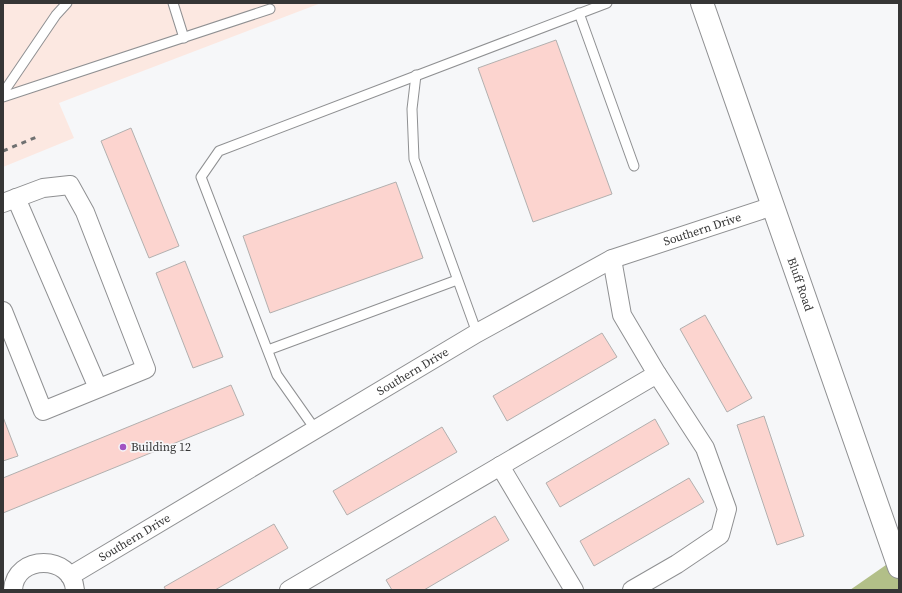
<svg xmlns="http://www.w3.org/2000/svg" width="902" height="593" viewBox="0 0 902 593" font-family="'Source Serif 4',serif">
<rect width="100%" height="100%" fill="#f6f7f9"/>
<path fill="#fce8e1" d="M3,3H321L59,103L74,138L3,167Z"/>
<path fill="#b2bf88" d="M896,558L899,567V590H850Z"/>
<g fill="#fcd4cf" stroke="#b2b0af">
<path d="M556,40L612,194L533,222L478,68Z"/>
<path d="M131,128L179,246L149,258L101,141Z"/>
<path d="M396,182L423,258L270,313L243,236Z"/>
<path d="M185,261L223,357L193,368L156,273Z"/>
<path d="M705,315L752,398L727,412L680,329Z"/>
<path d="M602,333L617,357L507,421L493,396Z"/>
<path d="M231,385L244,415L3,513V478Z"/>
<path d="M764,416L804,536L777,545L737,425Z"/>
<path d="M3,417L18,456L3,461Z"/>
<path d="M655,419L669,444L560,507L546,483Z"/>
<path d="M442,427L457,452L347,515L333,491Z"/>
<path d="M689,478L704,502L594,566L580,541Z"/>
<path d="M495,516L509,540L424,590H392L386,580Z"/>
<path d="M274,524L288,548L215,590H166L164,587Z"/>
</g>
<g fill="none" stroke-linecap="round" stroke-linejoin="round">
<defs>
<g id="lane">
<path d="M173,3L184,38"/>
<path d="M579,13L634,166"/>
<path d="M416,75L412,109L414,159L477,333"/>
<path d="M3,93L56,15L67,3"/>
<path d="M3,97L270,9"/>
<path d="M268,350L457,280"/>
<path d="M315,429L277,375L201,177L219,151L607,3"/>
</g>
<g id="street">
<path d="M16,198L98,388"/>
<path d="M3,203L43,188L70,185L85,212L146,369L43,411L3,311"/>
<path d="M500,466L574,590"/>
<path id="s1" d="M70,576L477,333L612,259L773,206"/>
<path d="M13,590C15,554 72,554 75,590"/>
<path d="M289,590L657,374L622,315L612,259"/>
<path d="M632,590L677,564L720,535L727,509L705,448L657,374"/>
</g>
<g id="secondary">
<path id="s2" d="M702,3L899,567"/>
</g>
</defs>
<use href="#lane" stroke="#8f9092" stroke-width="11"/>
<use href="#street" stroke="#8f9092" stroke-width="20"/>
<use href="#secondary" stroke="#8f9092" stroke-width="24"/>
<use href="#lane" stroke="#fff" stroke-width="9"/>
<use href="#street" stroke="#fff" stroke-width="18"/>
<use href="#secondary" stroke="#fff" stroke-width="22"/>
<path stroke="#707171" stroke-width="3" stroke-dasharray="5 5" stroke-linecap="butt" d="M3,151L39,136"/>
</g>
<circle fill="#a252c2" stroke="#f6f7f9" stroke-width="1.5" cx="123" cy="447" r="4"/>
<g text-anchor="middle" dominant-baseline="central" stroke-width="3.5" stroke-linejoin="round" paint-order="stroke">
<g font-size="12" fill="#363636" stroke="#f6f7f9">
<text stroke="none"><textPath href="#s1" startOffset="723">Southern Drive</textPath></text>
<text stroke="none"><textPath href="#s2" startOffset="298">Bluff Road</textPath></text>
<text stroke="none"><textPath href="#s1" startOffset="399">Southern Drive</textPath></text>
<text stroke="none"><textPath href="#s1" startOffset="75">Southern Drive</textPath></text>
</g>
<g font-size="12" fill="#363636" stroke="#f6f7f9" text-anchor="start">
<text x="131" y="447">Building 12</text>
</g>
</g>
<rect width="902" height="593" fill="none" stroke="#363636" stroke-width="8"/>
</svg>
